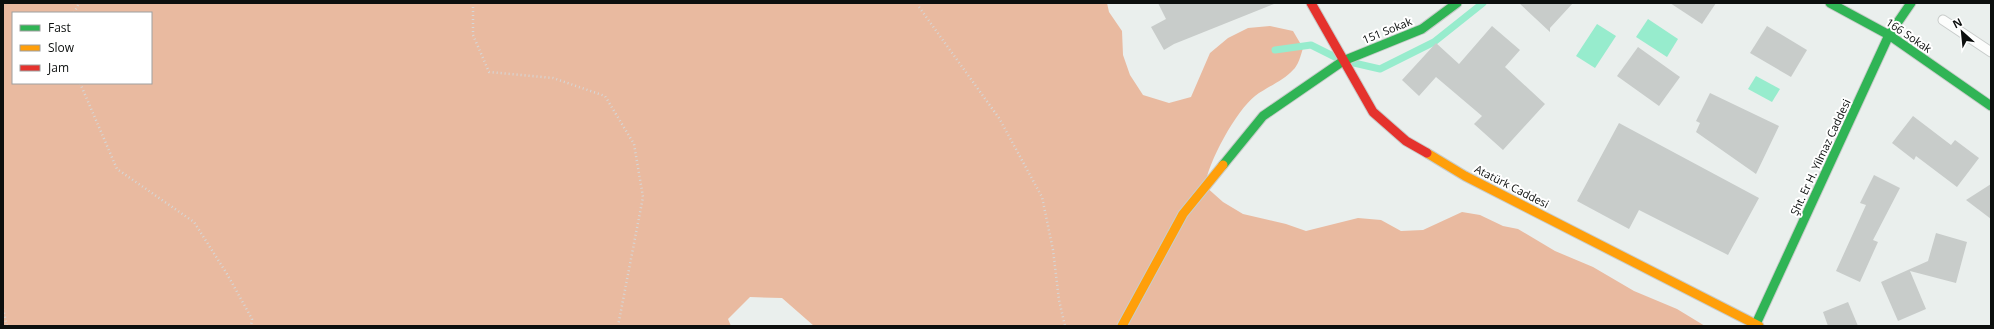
<svg xmlns="http://www.w3.org/2000/svg" width="1994" height="329" viewBox="0 0 1994 329" font-family="'Open Sans',sans-serif">
<rect width="100%" height="100%" fill="#eaefed"/>
<path fill="#e9baa0" fill-rule="evenodd" d="M3,3H1107L1109,12L1122,31L1123,55L1130,75L1143,95L1169,103L1191,97L1210,53L1228,38L1248,28L1270,26L1293,31L1303,48C1301,55 1298,66 1293,70C1283,81 1267,87 1255,96C1236,111 1208,162 1205,186L1223,202L1243,214L1286,224L1306,231L1358,218L1381,220L1401,231L1423,230L1462,212L1480,215L1503,226L1518,229L1555,251L1593,267L1634,291L1677,309L1705,326H814L782,298L750,297L728,319L731,326H3ZM13,13H151V83H13Z"/>
<g fill="#97eccd">
<path d="M1648,19L1678,39L1667,57L1636,37Z"/>
<path d="M1597,24L1616,36L1595,68L1576,56Z"/>
<path d="M1756,76L1780,89L1772,102L1748,89Z"/>
</g>
<g fill="none" stroke-linecap="round" stroke-linejoin="round">
<g stroke="#97eccd" stroke-width="7">
<path d="M1275,50L1311,45L1335,57"/>
<path d="M1354,63L1380,69L1434,42L1483,3"/>
</g>
</g>
<g fill="#c8ccca">
<path d="M1158,3H1274V4L1174,44L1164,50L1151,27L1166,19Z"/>
<path d="M1519,3H1573L1550,28V32Z"/>
<path d="M1670,3H1716L1702,24Z"/>
<path d="M1492,26L1520,50L1505,67L1545,104L1503,150L1474,124L1482,116L1436,77L1419,96L1402,80L1436,43L1459,64Z"/>
<path d="M1767,26L1807,50L1791,77L1750,53Z"/>
<path d="M1638,47L1680,77L1659,106L1617,76Z"/>
<path d="M1710,93L1779,126L1756,174L1696,132L1700,123L1696,121Z"/>
<path d="M1913,116L1951,145L1955,140L1979,158L1957,187L1916,156L1914,160L1892,143Z"/>
<path d="M1619,123L1759,198L1728,255L1639,210L1629,229L1577,201Z"/>
<path d="M1874,175L1900,188L1873,240L1878,242L1860,282L1836,271L1866,205L1860,203Z"/>
<path d="M1991,184V219L1966,200Z"/>
<path d="M1936,233L1967,242L1956,283L1910,271L1926,309L1898,321L1881,282L1928,261Z"/>
<path d="M1848,302L1858,326H1828L1823,312Z"/>
</g>
<g fill="none" stroke-linecap="round" stroke-linejoin="round">
<defs>
<path id="lane" d="M1943,20L1991,52"/>
<g id="fast">
<path d="M1830,3L1889,35L1991,106"/>
<path d="M1223,165L1263,116L1343,61L1422,29L1457,3"/>
<path d="M1756,324L1889,35L1911,3"/>
</g>
<g id="slow">
<path d="M1427,153L1465,176L1759,326"/>
<path d="M1122,326L1183,214L1223,165"/>
</g>
<path id="jam" d="M1311,3L1373,112L1406,141L1427,153"/>
</defs>
<use href="#lane" stroke="#c8ccca" stroke-width="11"/>
<use href="#fast" stroke="#c8ccca" stroke-width="11"/>
<use href="#slow" stroke="#c8ccca" stroke-width="11"/>
<use href="#jam" stroke="#c8ccca" stroke-width="11"/>
<g stroke="#d6d7d7" stroke-width="2.5" stroke-dasharray="1 3" stroke-linecap="butt">
<path d="M473,3V35L489,72L553,78L605,96L634,144L643,197L618,326"/>
<path d="M919,3V7L999,118L1042,197L1053,250L1059,300L1065,326"/>
<path d="M74,13L79,3"/>
<path d="M80,83L117,169L194,222L227,274L252,319L251,326"/>
<path d="M3,309L7,326"/>
</g>
<use href="#lane" stroke="#fcfdfc" stroke-width="9"/>
<use href="#fast" stroke="#30b455" stroke-width="9"/>
<use href="#slow" stroke="#ff9f0a" stroke-width="9"/>
<use href="#jam" stroke="#e5322d" stroke-width="9"/>
</g>
<g text-anchor="middle" dominant-baseline="central" stroke-width="4" stroke-linejoin="round" paint-order="stroke">
<g font-size="11" fill="#0c0f0e" stroke="#fff">
<text transform="translate(1387 30) rotate(-22)">151 Sokak</text>
<text transform="translate(1909 35) rotate(34)">166 Sokak</text>
<text transform="translate(1820 157) rotate(-65)">Şht. Er H. Yilmaz Caddesi</text>
<text transform="translate(1512 186) rotate(27)">Atatürk Caddesi</text>
</g>
</g>
<rect width="1994" height="329" fill="none" stroke="#0c0f0e" stroke-width="8"/>
<rect x="12" y="12" width="140" height="72" fill="#ffffff" stroke="#9e9f9f"/>
<rect x="20" y="25" width="20" height="6" fill="#30b455" stroke="#9e9f9f"/>
<text x="48" y="32" font-size="12" fill="#0c0f0e">Fast</text>
<rect x="20" y="45" width="20" height="6" fill="#ff9f0a" stroke="#9e9f9f"/>
<text x="48" y="52" font-size="12" fill="#0c0f0e">Slow</text>
<rect x="20" y="65" width="20" height="6" fill="#e5322d" stroke="#9e9f9f"/>
<text x="48" y="72" font-size="12" fill="#0c0f0e">Jam</text>
<g transform="translate(1962 32) rotate(333)" stroke="#ffffff" stroke-width="3" paint-order="stroke">
<path d="M0-3L7 15L0 10L-7 15Z" fill="#0c0f0e"/>
<text y="-6" font-size="11" font-weight="bold" text-anchor="middle" fill="#0c0f0e">N</text>
</g>
</svg>
